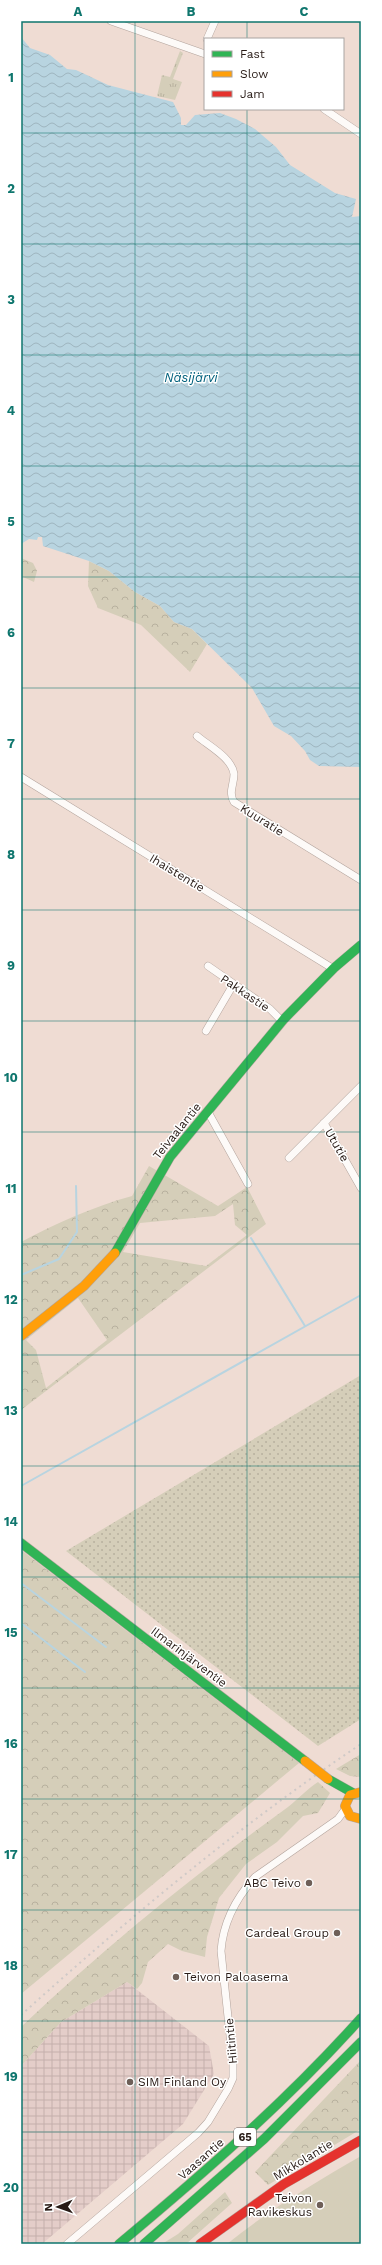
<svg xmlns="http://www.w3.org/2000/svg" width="382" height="2265" viewBox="0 0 382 2265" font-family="'Work Sans',sans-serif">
<defs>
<pattern id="industrial-grid" width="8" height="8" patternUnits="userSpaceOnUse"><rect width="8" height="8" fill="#e4cdc9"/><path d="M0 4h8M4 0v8" fill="none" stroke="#c4afac"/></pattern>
<pattern id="grass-dots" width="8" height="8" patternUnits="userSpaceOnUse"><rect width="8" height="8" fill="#d5ceb9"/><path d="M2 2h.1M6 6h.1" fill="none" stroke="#b7b09e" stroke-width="1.8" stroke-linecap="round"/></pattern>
<pattern id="forest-crowns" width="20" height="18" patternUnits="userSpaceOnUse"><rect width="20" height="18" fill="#d5ceb9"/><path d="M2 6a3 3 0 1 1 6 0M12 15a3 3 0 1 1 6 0" fill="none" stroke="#b7b09e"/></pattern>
<pattern id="park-tufts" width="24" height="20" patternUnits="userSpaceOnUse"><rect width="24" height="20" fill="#d5ceb9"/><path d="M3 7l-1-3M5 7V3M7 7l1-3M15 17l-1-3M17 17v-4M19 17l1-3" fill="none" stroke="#b7b09e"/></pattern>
<pattern id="water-waves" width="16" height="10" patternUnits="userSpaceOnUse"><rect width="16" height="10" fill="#b8d4e0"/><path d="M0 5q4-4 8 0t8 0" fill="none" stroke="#9eb5bf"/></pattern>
</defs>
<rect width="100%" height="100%" fill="#efdcd3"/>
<path fill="url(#industrial-grid)" d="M127,1982L209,2046L214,2074L183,2124L42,2244H21V2066L61,2022Z"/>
<path fill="url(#grass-dots)" d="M361,1375V1719L318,1746L66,1551Z"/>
<g fill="url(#forest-crowns)" fill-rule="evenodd">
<path d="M21,558L33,563L37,571L34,582L21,576Z"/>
<path d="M89,561L109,571L135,592L160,606L174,622L192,629L207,644L190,672L141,625L98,608L88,586Z"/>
<path d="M149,1166L218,1206L247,1187L266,1224L21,1410V1242C57,1223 92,1207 132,1196ZM233,1204L235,1225L247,1235L206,1266L123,1252L140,1223L215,1216ZM78,1298L107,1340L46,1388L36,1350L26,1340Z"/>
<path d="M21,1550L299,1763L21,1994Z"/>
<path d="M361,1754V1777L350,1776L336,1769Z"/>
<path d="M318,1782L330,1793L318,1813L303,1816L277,1842L246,1864L219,1898L207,1937L205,1957L182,1951L168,1944L148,1962L142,1983L137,1989L127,1982L61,2022L21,2066V2027C105,1947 194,1875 288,1807C298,1799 307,1789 318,1782Z"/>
<path d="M361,2060V2129L268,2185L255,2172Z"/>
<path d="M225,2192L232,2203L186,2244H162L178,2234Z"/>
</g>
<path fill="url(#park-tufts)" d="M180,51L183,53L173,79L182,82L175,100L157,96L162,75L170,77Z"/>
<path fill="#d5ceb9" d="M361,2156V2244H227C269,2210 314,2183 361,2156Z"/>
<path fill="url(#water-waves)" d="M21,37L30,48L50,55L67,69L76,70L108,85L173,102L181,118V125H186L195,115L220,113L236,119L255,129L276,147L290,165L335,193L356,199L352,217L361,216V767L319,766L310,760L305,751L291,736L274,726L252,688L192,629L174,622L160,606L135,592L109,571L89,561L43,546L42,537H38L37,540L29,539L21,544Z"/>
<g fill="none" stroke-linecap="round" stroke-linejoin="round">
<g stroke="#b8d4e0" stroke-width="2">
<path d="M251,1238L305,1326"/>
<path d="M21,1275L59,1259L77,1232L76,1186"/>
<path d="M21,1486L361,1295"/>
<path d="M21,1583L106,1647"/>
<path d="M21,1623L85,1672"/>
</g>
<defs>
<g id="street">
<path d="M111,21L205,54"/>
<path d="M207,39L215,21"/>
<path d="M324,109L361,134"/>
<path d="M197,736C209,746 232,758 234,774C234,785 228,792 234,802L361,880"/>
<path d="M21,777L332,968"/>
<path d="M208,966L270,1009L282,1021"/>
<path d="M206,1031L233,985"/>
<path d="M208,1112L248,1184"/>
<path d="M324,1123L361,1188"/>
<path d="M289,1158L361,1086"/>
<path d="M67,2244L198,2133L208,2122L228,2089L233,2078V2064L221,1951C223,1923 236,1898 255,1877L338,1819L346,1808"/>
</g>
<g id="fast">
<path d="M115,1253L170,1157L284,1019L334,968L361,945"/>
<path d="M21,1543L305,1761"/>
<path d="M328,1779L353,1793"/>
<path d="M119,2244C204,2173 287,2101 361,2018"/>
<path d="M144,2244L264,2139L361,2042"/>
</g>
<g id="slow">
<path d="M21,1336L84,1286L115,1253"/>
<path d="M361,1792L350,1795L345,1806L350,1816L361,1819"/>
</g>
<path id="jam" d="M200,2244L284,2184L361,2140"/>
</defs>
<use href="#street" stroke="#b3a49d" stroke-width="8"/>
<use href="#fast" stroke="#b3a49d" stroke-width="10"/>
<use href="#slow" stroke="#b3a49d" stroke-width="10"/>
<use href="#jam" stroke="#b3a49d" stroke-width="10"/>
<use href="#street" stroke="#fdfaf8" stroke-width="7"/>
<use href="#fast" stroke="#30b455" stroke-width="9"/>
<use href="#slow" stroke="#ff9f0a" stroke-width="9"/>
<use href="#jam" stroke="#e5322d" stroke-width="9"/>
<path stroke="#cfc9c7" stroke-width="2" stroke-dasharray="2 4" stroke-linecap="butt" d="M21,2015C129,1918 240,1825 361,1744"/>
<defs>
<path id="slow-bridge" d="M305,1761L328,1779"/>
</defs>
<use href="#slow-bridge" stroke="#b3a49d" stroke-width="10" stroke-linecap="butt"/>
<use href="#slow-bridge" stroke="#ff9f0a" stroke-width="9"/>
</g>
<path fill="none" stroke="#0f766e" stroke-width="1" stroke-opacity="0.55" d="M135,21V2244M247,21V39M247,109V2244M21,133H361M21,244H361M21,355H361M21,466H361M21,577H361M21,688H361M21,799H361M21,910H361M21,1021H361M21,1132H361M21,1244H361M21,1355H361M21,1466H361M21,1577H361M21,1688H361M21,1799H361M21,1910H361M21,2021H361M21,2132H361"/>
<g fill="#6e5f58" stroke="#fff" stroke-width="1.5">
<circle cx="309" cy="1883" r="4"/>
<circle cx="337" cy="1933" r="4"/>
<circle cx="176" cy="1977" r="4"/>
<circle cx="130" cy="2082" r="4"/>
<circle cx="320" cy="2205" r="4"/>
</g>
<g text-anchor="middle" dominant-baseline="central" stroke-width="3" stroke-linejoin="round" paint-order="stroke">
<rect fill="#fff" stroke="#685f5c" stroke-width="1" x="234" y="2128" width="22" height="18" rx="3"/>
<g font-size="11" font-weight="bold" fill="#281b16">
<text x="245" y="2137">65</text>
</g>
<g font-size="12" fill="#281b16" stroke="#fff">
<text transform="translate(262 820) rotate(32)">Kuuratie</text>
<text transform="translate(177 873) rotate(31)">Ihaistentie</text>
<text transform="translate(245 993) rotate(34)">Pakkastie</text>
<text transform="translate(177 1131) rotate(-51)">Teivaalantie</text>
<text transform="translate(337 1145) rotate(60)">Ututie</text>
<text transform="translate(189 1657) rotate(37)">Ilmarinjärventie</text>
<text transform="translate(231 2041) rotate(-95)">Hiitintie</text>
<text transform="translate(201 2159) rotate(-41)">Vaasantie</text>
<text transform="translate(303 2160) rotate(-31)">Mikkolantie</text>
</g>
<g font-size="12" fill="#281b16" stroke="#fff" text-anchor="end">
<text x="301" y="1883">ABC Teivo</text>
<text x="329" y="1933">Cardeal Group</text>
<text x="184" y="1977" text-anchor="start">Teivon Paloasema</text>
<text x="138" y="2082" text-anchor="start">SIM Finland Oy</text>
<text x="312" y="2198">Teivon<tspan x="312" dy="14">Ravikeskus</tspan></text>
</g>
<g font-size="13" font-style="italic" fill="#00607c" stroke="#fff">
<text x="191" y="377">Näsijärvi</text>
</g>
</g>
<rect width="382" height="2265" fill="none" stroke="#ffffff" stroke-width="44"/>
<rect x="204" y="38" width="140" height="72" fill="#ffffff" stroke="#a9a4a2"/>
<rect x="212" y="51" width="20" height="6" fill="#30b455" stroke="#a9a4a2"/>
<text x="240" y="58" font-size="12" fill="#281b16">Fast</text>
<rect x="212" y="71" width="20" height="6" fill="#ff9f0a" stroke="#a9a4a2"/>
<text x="240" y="78" font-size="12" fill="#281b16">Slow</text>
<rect x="212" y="91" width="20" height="6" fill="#e5322d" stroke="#a9a4a2"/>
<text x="240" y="98" font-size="12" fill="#281b16">Jam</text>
<g transform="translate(58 2207) rotate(268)" stroke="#ffffff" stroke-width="3" paint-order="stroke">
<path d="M0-3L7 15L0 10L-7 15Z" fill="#281b16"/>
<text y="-6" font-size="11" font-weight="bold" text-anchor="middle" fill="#281b16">N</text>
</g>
<rect x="22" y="22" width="338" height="2221" fill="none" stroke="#0f766e" stroke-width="1.5"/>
<g font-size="13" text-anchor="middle" font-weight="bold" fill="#0f766e">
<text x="78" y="16">A</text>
<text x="191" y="16">B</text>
<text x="304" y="16">C</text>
<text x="11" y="82">1</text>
<text x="11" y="193">2</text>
<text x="11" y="304">3</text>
<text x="11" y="415">4</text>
<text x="11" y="526">5</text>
<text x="11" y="637">6</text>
<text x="11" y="748">7</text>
<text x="11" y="859">8</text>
<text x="11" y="970">9</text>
<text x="11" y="1082">10</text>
<text x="11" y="1193">11</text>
<text x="11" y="1304">12</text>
<text x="11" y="1415">13</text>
<text x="11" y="1526">14</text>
<text x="11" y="1637">15</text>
<text x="11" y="1748">16</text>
<text x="11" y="1859">17</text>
<text x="11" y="1970">18</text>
<text x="11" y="2081">19</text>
<text x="11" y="2192">20</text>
</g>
</svg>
